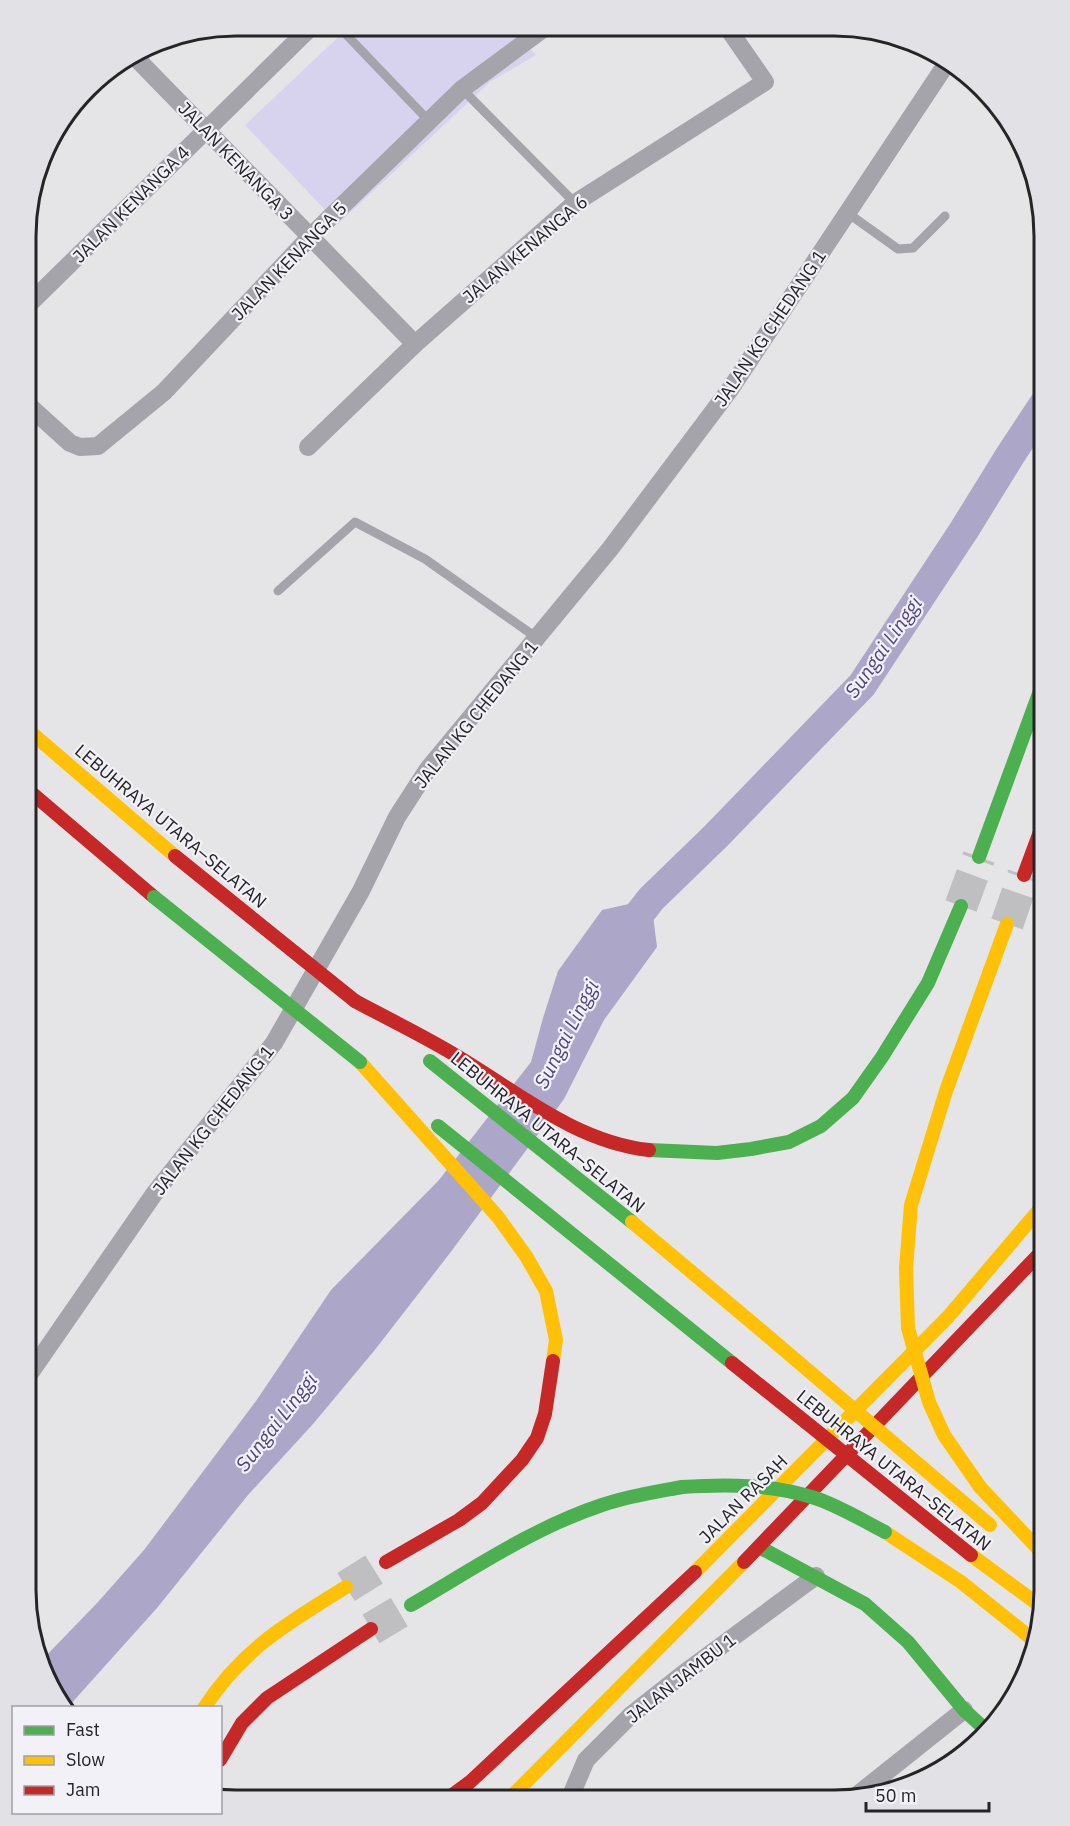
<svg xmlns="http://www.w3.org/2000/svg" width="1070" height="1826" viewBox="0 0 1070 1826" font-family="'IBM Plex Sans',sans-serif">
<rect width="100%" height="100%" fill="#e5e5e8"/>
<path fill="#d7d3ee" d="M350,26H508L536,55L490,82L338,224L245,125Z"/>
<path fill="#aca7c8" d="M651,899L657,947L604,1020L564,1099L450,1253L374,1351L313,1424L248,1495L157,1608L69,1706L41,1670L40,1662L98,1602L144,1550L256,1401L331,1290L439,1180L531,1062L543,1018L558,971L602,910Z"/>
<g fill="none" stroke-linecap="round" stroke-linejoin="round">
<path stroke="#aca7c8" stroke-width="30" d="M627,930L651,899L716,836L862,685L964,530L1011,454L1044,404"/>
<g stroke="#bfbfc1" stroke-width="33" stroke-dasharray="33 16" stroke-linecap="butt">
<path d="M961,906L979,857"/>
<path d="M1007,924L1024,875"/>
<path d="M346,1587L386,1562"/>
<path d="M371,1629L411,1605"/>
</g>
<g stroke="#a5a4ab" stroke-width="9">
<path d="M338,26L429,121"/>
<path d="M462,89L575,203"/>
<path d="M849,214L898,249L913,248L945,216"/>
<path d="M278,591L355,522L425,559L537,638"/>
</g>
<g stroke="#a5a4ab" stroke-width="18">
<path d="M133,55L415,344"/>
<path d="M27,306L312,26"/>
<path d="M27,404L70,443L80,447L98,446L164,392L310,237L462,89L547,26"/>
<path d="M308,447L415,344L575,203L765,82L727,27"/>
<path d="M26,1379L154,1194L274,1043L361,891L397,817L428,769L610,549L731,388L947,63"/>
<path d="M856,1796L964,1710"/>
<path d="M569,1800L586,1760L631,1715L683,1674L816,1576"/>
</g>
<g stroke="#4caf50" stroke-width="14">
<path d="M979,857L1044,680"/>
<path d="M430,1061L632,1222"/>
<path d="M438,1126L732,1363"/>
<path d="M649,1150L717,1153L751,1149L789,1142L821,1126L853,1098L882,1057L928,983L961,906"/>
<path d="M759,1547L865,1604L908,1642L964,1710L986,1730"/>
<path d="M411,1605C473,1569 533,1528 602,1505C628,1496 655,1492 682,1487"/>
</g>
<g stroke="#ffc107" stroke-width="14">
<path d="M27,729L175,856"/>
<path d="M360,1062L498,1217L526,1256L546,1291L556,1340L553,1361"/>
<path d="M632,1222L763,1332"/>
<path d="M906,1268L911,1205L946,1091L1007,924"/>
<path d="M980,1487L1044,1555"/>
<path d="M885,1532L961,1582L1036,1642"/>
<path d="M971,1555L1043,1608"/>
<path d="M695,1572L948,1317L1044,1204"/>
<path d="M204,1708C242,1649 288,1623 346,1587"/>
<path d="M508,1800L744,1562"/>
</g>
<g stroke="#c62828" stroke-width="14">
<path d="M27,789L154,897"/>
<path d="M1024,875L1044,821"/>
<path d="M355,1001C390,1020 426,1037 460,1058C520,1094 577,1142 649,1150"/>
<path d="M386,1562L459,1520L482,1503L522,1460L537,1438L545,1414L553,1361"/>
<path d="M744,1562L1044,1249"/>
<path d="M220,1760L242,1723L267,1698L371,1629"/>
<path d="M447,1799L470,1782L695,1572"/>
</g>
<g stroke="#4caf50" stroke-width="14">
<path d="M154,897L360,1062"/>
<path d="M682,1487C726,1484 772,1484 815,1498C839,1506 862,1520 885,1532"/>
</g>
<g stroke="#ffc107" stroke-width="14">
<path d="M906,1268L908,1328L929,1402L944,1435L980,1487"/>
<path d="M763,1332L990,1525"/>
</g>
<g stroke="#c62828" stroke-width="14">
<path d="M175,856L355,1001"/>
<path d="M732,1363L971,1555"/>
</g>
</g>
<g text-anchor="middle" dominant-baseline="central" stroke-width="4.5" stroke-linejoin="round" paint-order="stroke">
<g font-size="18" fill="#252527" stroke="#f2f1f7">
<text transform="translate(236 161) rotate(46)">JALAN KENANGA 3</text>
<text transform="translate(131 204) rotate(-45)">JALAN KENANGA 4</text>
<text transform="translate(525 249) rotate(-40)">JALAN KENANGA 6</text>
<text transform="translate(289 261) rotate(-46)">JALAN KENANGA 5</text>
<text transform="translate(770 328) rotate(-56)">JALAN KG CHEDANG 1</text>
<text transform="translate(476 714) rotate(-51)">JALAN KG CHEDANG 1</text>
<text transform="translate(171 826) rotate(40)">LEBUHRAYA UTARA–SELATAN</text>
<text transform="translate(213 1120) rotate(-52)">JALAN KG CHEDANG 1</text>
<text transform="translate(548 1132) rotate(39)">LEBUHRAYA UTARA–SELATAN</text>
<text transform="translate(894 1470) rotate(39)">LEBUHRAYA UTARA–SELATAN</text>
<text transform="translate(743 1499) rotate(-45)">JALAN RASAH</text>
<text transform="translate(681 1678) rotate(-38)">JALAN JAMBU 1</text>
</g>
<g font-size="20" font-style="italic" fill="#514480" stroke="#f2f1f7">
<text transform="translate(883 647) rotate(-55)">Sungai Linggi</text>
<text transform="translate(566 1034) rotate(-63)">Sungai Linggi</text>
<text transform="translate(276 1422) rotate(-52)">Sungai Linggi</text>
</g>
</g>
<path d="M0 0H1070V1826H0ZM236 36H834A200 200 0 0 1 1034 236V1590A200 200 0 0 1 834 1790H236A200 200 0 0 1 36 1590V236A200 200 0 0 1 236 36Z" fill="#e2e1e6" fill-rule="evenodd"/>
<path fill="none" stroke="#252527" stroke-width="3" d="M236 36H834A200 200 0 0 1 1034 236V1590A200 200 0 0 1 834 1790H236A200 200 0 0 1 36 1590V236A200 200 0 0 1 236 36Z"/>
<rect x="12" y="1706" width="210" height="108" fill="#f2f1f7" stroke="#a09fa4" stroke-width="1.5"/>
<rect x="24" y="1726" width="30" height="9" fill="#4caf50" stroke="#a09fa4" stroke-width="1.5"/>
<text x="66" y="1736" font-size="18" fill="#252527">Fast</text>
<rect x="24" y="1756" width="30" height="9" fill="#ffc107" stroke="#a09fa4" stroke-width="1.5"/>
<text x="66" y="1766" font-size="18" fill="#252527">Slow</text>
<rect x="24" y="1786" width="30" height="9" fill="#c62828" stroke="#a09fa4" stroke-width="1.5"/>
<text x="66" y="1796" font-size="18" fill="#252527">Jam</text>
<path d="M866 1802v9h123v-9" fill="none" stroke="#252527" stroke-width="3"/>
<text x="875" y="1802" font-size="18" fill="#252527" stroke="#f2f1f7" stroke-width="4.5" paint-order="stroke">50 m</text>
</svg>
